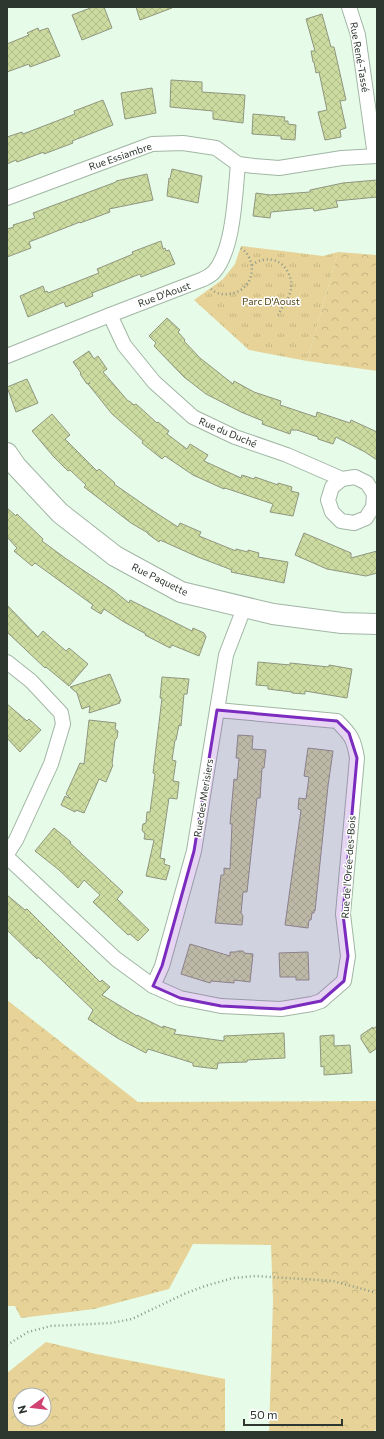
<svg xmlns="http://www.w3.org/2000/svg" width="384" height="1439" viewBox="0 0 384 1439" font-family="Commissioner,sans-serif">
<defs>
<pattern id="forest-crowns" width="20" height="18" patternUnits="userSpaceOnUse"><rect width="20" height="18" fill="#e7d398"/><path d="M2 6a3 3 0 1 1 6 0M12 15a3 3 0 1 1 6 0" fill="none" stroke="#c6b683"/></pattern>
<pattern id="park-tufts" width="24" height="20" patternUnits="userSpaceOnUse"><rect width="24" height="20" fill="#e7d398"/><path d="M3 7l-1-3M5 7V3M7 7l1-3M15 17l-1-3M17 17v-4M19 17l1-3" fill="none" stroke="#c6b683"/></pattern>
<pattern id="building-cross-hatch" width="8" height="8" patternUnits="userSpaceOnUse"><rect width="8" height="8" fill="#ccdca0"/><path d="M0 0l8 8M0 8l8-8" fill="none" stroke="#b0bd8a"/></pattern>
</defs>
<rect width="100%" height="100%" fill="#e6fce9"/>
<g fill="url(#forest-crowns)" fill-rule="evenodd">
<path d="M338,252L377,255V371L307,361Z"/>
<path d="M7,1000L138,1102L377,1101V1429L372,1432H269L273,1301L271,1245L193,1244L169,1289L94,1309L21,1318L15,1306H7Z"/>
<path d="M46,1342L96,1354L225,1379V1432H7V1373ZM20,1395H44V1419H20Z"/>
</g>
<path fill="url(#park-tufts)" d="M241,246L323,256L338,252L307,361L249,350L194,300L223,279L235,264Z"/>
<g fill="url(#building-cross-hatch)" stroke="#90967f">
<path d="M93,7H104L112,28L82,40L72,15Z"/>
<path d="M136,7H172V8L140,20Z"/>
<path d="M322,14L331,47H334L346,100L340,101L346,128L340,130L341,137L325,140L318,112L327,110L319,72L316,73L314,62H313L311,51H315L306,19Z"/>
<path d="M38,28L39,31L48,28L60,56L30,67L29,64L7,72V44L29,35L27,33Z"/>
<path d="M171,80L202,82V92L245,95L243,123L213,119V111L170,107Z"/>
<path d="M152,88L156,113L125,119L121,93Z"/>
<path d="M103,100L113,125L72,141L73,143L44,154V152L17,162L16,160L7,164V137L22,132L23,134L75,114L74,111Z"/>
<path d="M253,114L285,117L284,121H288V124L296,125L295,140L281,139V136L252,134Z"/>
<path d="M172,169L202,176L198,203L167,196L169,178L170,179Z"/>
<path d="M147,174L153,200L109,209L110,212L80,223V222L29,242L31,248L7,257V229L14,227L13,225L35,218L33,213L116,182V181Z"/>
<path d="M377,180V197L336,201L338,207L314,211L313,208L271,212L270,218L253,216L256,193L270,195L310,192V190L343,183Z"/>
<path d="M161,241L163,249L165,248L166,251L169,250L175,264L141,277L140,274L92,293L93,296L66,307L64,302L28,317L20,296L43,286L45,292L47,291L48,293L99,273L97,269L133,254L132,252Z"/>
<path d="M167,318L180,330L178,332L185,340L184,341L200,358L233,384L234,381L254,392L281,401L280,405L316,417L317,412L350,423L351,420L377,432V460L365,452L336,437L333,444L318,439V437L297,430H291L290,434L262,424L263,421L241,412L206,394L184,377L154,346L156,343L149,336Z"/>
<path d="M89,351L94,359L98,356L107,369L103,372L128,401H129L134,405L136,404L157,423L158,422L169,431L167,434L187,449L190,444L208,455L204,461L241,478L242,475L254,479L255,477L278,485V483L292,487L291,491L299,493L293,516L270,512L273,504L225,488L224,489L193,475L165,456L162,459L142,443L143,441L112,414L88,384L90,383L87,384L80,374L81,373L73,362Z"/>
<path d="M27,379L38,403L16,412L7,387Z"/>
<path d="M52,414L70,435L65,439L97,471L99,469L115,483L114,484L150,509L178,527L180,523L201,532L199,536L236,551V549L248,552V550L259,553L258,557L288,562L284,583L231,572L232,570L198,557L160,540L159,542L148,534V533L131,523L84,487L86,485L70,470L68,471L53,456L32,431Z"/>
<path d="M7,508L16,516L17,514L43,539L42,541L65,558L114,591L129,603L130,600L192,631L193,628L204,633L206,637L199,656L172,645L170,648L145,635L146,634L124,622L104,609L101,614L91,608L93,605L35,563L32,566L14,551L17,548L7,537Z"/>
<path d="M304,533L351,553V558L377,551V573L366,576L327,569L295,555Z"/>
<path d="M7,605L38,637L43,631L66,651L69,648L88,664L69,686L46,667L45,668L7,632Z"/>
<path d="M258,662L290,665V663L329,667V665L352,669L347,698L305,691V694L292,693V692L268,689V686L256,685Z"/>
<path d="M110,674L121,701H119L120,703L89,713L90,706L82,709L77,693L70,687Z"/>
<path d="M162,677L189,679L187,694H184L181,726L179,725L176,740H175L172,760L176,761L173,781L179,782L177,799L169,798L160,858L165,859L164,864L170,866L166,880L146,876L154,840L144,839L145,834L142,830L143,824L146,823L147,812H150L155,774L153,773L162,698H160Z"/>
<path d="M7,704L27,721L29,719L41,730L20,752L7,738Z"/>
<path d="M89,720L116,723L115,729L118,731L117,738L115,740L112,764L113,765L106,782L99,779L84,813L76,810L75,812L61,805L65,796L71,799L66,794L80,763L84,764Z"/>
<path d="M238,735L253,736L252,749L266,750L264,768H262L260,798H257L247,892H243L241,913L243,916L242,925L215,923L221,875H224V868L230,869L232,824H230L234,779L237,780L239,758H236Z"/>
<path d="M308,748L333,751L328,786L315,911L314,910V913H312L311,920H309L308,928L285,925L301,810L298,809L299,798L306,799L309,777L304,776Z"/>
<path d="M54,828L71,842L70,843L123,892L117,899L149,930L138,941L130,934L128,935L93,902L100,895L84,880L78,888L59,870L35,851Z"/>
<path d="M7,895L25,910L27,909L100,982L102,980L110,987L102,995L137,1016V1015L163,1028V1026L176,1030L174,1034L224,1041V1036L284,1033L285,1058L247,1060V1062L218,1063L217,1069L193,1066V1063L148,1049L146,1053L119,1039L88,1019L93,1010L38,957L37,959L7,930Z"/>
<path d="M190,944L230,956V952H236L238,951H243L244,953L253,954L250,982L234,980V983L211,981L210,983L181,974Z"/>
<path d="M308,952L309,980H296V977H280L279,953Z"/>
<path d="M377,1026V1048L370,1053L361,1039V1035L373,1027V1029Z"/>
<path d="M334,1035V1046L350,1045L352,1073L324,1075V1066L321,1067L320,1036Z"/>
</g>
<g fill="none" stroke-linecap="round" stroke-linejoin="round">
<defs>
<g id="street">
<path d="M349,7L358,35L375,156"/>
<path d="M7,198L152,144L183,143L216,148L238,164L254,166L279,168L342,158L377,156"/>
<path d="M110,315L124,345L154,382L193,417L235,437L287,455L342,479L355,477L367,483L374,494L373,507L366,518L354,523L341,521L332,512L328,500L332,487L342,479"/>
<path d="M7,356L110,315L201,280C206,278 211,275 214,272C234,249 235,194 238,164"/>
<path d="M7,662L31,681L61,713L63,724L51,764L16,840L7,854"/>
<path d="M7,857L116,959L153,986L180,998L221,1006L281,1009L312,1004L321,1001L344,981L348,956L343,914L357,758C354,739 351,735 337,721L217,710"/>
<path d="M153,986L162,966L194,851L226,655L244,608"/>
</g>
<path id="secondary" d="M7,453L16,466L60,513L115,556L181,592L273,614L342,623L377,624"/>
</defs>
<use href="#street" stroke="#a1b6a4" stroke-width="16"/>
<use href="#secondary" stroke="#a1b6a4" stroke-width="22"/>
<g stroke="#89988b" stroke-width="2.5" stroke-dasharray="1 3" stroke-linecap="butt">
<path d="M252,265C255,263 259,260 263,260C281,256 293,273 291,289C290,297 282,307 278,315"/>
<path d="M211,289C215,293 222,295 228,294C236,293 242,291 247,284C256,273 252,252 238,247"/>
<path d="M7,1345L28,1332L51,1326L111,1323L132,1319L184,1294L205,1286L233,1278L256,1276L333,1281L377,1293"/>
</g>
<use href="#street" stroke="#fff" stroke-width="14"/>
<use href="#secondary" stroke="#fff" stroke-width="20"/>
</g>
<path fill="#7b2cbf" fill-opacity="0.2" stroke="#7b2cbf" stroke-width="3" stroke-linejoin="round" d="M217,710L337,721L349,733L357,758L343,914L348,956L344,981L321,1001L281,1009L221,1006L180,998L153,986L162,966L194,851Z"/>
<g text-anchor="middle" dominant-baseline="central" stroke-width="3" stroke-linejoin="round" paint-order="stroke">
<g font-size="10" fill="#2e372f" stroke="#fff">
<text transform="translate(360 57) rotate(80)">Rue René-Tassé</text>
<text transform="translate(120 156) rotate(-19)">Rue Essiambre</text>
<text transform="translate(164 294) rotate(-20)">Rue D'Aoust</text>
<text transform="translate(228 432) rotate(23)">Rue du Duché</text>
<text transform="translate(160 579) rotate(26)">Rue Paquette</text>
<text transform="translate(203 798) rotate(-81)">Rue des Merisiers</text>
<text transform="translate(348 867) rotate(-86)">Rue de l'Orée-des-Bois</text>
</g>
<g font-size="10" fill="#534415" stroke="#fff">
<text x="271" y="301">Parc D'Aoust</text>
</g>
</g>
<rect width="384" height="1439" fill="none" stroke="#2e372f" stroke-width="16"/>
<g transform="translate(32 1407) rotate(255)"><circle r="19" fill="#ffffff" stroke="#abafac"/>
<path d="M0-3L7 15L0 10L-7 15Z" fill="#cf4271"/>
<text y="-6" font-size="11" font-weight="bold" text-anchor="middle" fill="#2e372f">N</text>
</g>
<path d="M244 1419v6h98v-6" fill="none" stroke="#2e372f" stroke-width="2"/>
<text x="250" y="1419" font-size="12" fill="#2e372f" stroke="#ffffff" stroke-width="3" paint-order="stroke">50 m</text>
</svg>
